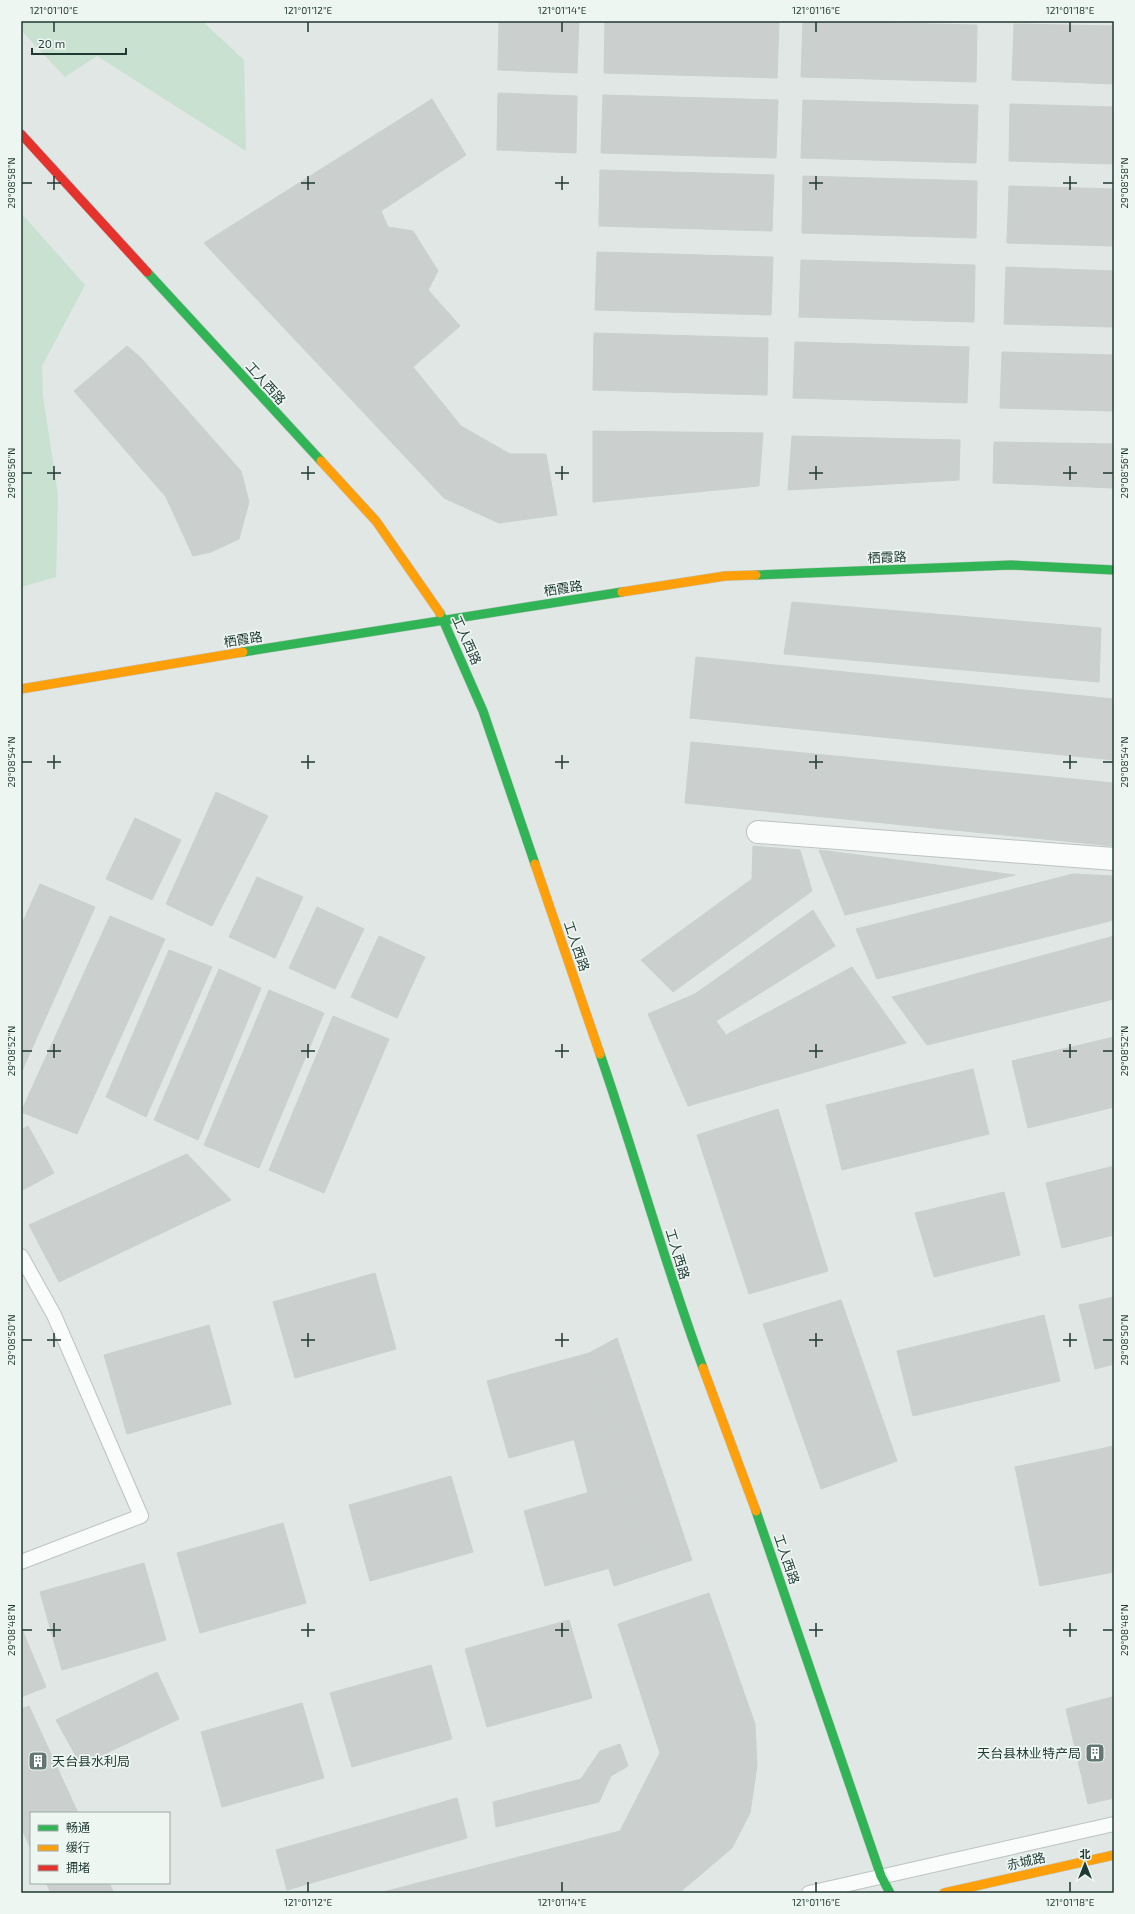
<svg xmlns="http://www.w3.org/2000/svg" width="1135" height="1914" viewBox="0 0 1135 1914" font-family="'Exo 2','Noto Sans SC',sans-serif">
<rect width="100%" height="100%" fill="#e0e7e4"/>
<g fill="#c8e1d1">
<path d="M21,21H202L244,60L246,151L97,56L65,77L21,30Z"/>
<path d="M21,213L85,285L42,366L43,396L58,495L56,577L21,587Z"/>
</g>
<g fill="#cbd0ce" stroke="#c9d0cd">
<path d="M499,21H579L577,73L498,70Z"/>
<path d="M605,21L779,22L777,78L604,73Z"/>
<path d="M803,21L977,25L976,82L801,77Z"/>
<path d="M1014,24L1114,26V84L1012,80Z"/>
<path d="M498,93L577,96L576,153L497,150Z"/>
<path d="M603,95L778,100L776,158L601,153Z"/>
<path d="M432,99L466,155L381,211L388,227L413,231L438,271L428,290L460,326L413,367L461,426L510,454H546L557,515L499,523L444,498L204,243Z"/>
<path d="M803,100L978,105L976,163L801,158Z"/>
<path d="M1010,104L1114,107V164L1009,161Z"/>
<path d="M600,170L774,175L772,231L599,226Z"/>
<path d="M803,176L977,181L976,238L802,233Z"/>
<path d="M1009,186L1114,189V246L1007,243Z"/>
<path d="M597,252L773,257L771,315L595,310Z"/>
<path d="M801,260L975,265L974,322L799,317Z"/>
<path d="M1006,267L1114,271V327L1004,324Z"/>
<path d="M594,333L768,338L767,395L593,390Z"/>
<path d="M795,342L969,347L967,403L793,398Z"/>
<path d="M127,346L140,357L241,471L249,502L239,539L211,552L193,556L166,497L74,391Z"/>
<path d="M1002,352L1114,355V411L1000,408Z"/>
<path d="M593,431L763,433L759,486L593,502Z"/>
<path d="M792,436L960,440L959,480L788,490Z"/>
<path d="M994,442L1114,444V488L993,483Z"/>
<path d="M792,602L1101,628L1099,682L784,654Z"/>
<path d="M696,657L1114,699V760L690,718Z"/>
<path d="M691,742L1114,783V846L685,803Z"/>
<path d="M216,792L268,816L212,926L166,904Z"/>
<path d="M135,818L181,840L152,900L106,879Z"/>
<path d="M753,846L800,850L812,891L673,992L641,960L752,879Z"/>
<path d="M819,850L1015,875L845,915Z"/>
<path d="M1073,874L1114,876V920L877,979L856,929Z"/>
<path d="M257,877L303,897L275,958L229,937Z"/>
<path d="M40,884L95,907L21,1073V926Z"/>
<path d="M317,907L364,929L335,989L289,968Z"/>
<path d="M813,910L835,946L716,1021L726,1035L852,967L906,1043L688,1106L648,1014L695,994Z"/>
<path d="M110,916L165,939L77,1134L21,1112Z"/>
<path d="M379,936L425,957L397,1018L351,997Z"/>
<path d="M1114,936V999L927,1045L892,997Z"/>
<path d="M169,950L212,967L146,1117L106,1097Z"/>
<path d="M219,969L261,988L198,1140L154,1120Z"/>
<path d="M269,990L324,1013L259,1168L204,1145Z"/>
<path d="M333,1016L389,1039L324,1193L269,1170Z"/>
<path d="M1114,1037V1107L1028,1128L1012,1061Z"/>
<path d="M973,1069L989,1134L842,1170L826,1105Z"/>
<path d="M778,1109L828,1271L749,1294L697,1135Z"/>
<path d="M28,1126L54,1173L21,1191V1130Z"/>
<path d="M187,1154L231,1200L59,1282L29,1225Z"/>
<path d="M1114,1166V1235L1062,1248L1046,1183Z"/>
<path d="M1004,1192L1020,1255L934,1277L915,1213Z"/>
<path d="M375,1273L396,1349L295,1378L273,1302Z"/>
<path d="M1114,1297V1364L1095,1369L1079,1305Z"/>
<path d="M841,1300L897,1461L821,1489L763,1324Z"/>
<path d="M1044,1315L1060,1381L913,1416L897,1351Z"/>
<path d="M209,1325L231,1404L127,1434L104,1355Z"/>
<path d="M617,1338L692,1560L614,1586L609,1569L646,1558L625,1482L588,1493L574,1439L611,1429L589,1353Z"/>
<path d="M589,1353L611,1429L509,1458L487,1381Z"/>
<path d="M1114,1446V1572L1040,1586L1015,1467Z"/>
<path d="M451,1476L473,1552L370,1581L349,1505Z"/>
<path d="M625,1482L646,1558L545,1586L524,1511Z"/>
<path d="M283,1523L306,1603L200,1633L177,1553Z"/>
<path d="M144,1563L166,1640L62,1670L40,1592Z"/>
<path d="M709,1593L755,1724L757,1766L750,1813L732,1848L679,1893H379L620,1831L660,1753L618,1624Z"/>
<path d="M569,1620L592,1698L487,1727L465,1649Z"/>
<path d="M21,1627L46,1687L21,1697Z"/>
<path d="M431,1665L452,1739L352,1767L330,1693Z"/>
<path d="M157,1672L179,1719L81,1765L56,1720Z"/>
<path d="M1112,1697L1114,1704V1798L1088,1804L1066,1709Z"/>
<path d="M302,1703L324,1778L222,1807L201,1732Z"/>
<path d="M29,1706L78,1813H31V1849L21,1827V1709Z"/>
<path d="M620,1744L628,1766L611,1776L599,1802L496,1827L493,1802L581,1779L600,1751Z"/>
<path d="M457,1798L467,1838L287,1890L276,1850Z"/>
<path d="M46,1883H109L114,1893H51Z"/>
</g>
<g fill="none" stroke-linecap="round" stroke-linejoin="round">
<defs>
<g id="lane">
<path d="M21,1256L54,1315L141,1516L21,1562"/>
<path d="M809,1893L1114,1824"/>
</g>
<path id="street" d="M758,832L1114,859"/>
<g id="fast">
<path d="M147,272L321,461"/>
<path d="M756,575L1011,565L1114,570"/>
<path d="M440,613L483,711L535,864"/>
<path d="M243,652L622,592"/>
<path d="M600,1054C636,1158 665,1265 703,1368"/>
<path d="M756,1511L881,1876L890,1893"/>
</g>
<g id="slow">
<path d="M321,461L376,521L440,613"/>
<path d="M622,592L725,576L756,575"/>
<path d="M21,689L243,652"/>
<path d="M535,864L600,1054"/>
<path d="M703,1368L756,1511"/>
<path d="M944,1893L1114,1855"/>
</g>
<path id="jam" d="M21,134L147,272"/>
</defs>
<use href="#lane" stroke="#bdc3c1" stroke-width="16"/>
<use href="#street" stroke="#bdc3c1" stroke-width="24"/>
<use href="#fast" stroke="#bcc5c1" stroke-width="10"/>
<use href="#slow" stroke="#bcc5c1" stroke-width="10"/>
<use href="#jam" stroke="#bcc5c1" stroke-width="10"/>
<use href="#lane" stroke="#fafbfb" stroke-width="14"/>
<use href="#street" stroke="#fafbfb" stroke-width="22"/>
<use href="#fast" stroke="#30b455" stroke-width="9"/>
<use href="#slow" stroke="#ff9f0a" stroke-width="9"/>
<use href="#jam" stroke="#e5322d" stroke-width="9"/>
</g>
<path fill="none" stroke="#1f3933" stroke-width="1.5" d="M54,22V32M308,22V32M562,22V32M816,22V32M1070,22V32M54,176V190M308,176V190M562,176V190M816,176V190M1070,176V190M22,183H32M47,183H61M301,183H315M555,183H569M809,183H823M1063,183H1077M1103,183H1113M54,466V480M308,466V480M562,466V480M816,466V480M1070,466V480M22,473H32M47,473H61M301,473H315M555,473H569M809,473H823M1063,473H1077M1103,473H1113M54,755V769M308,755V769M562,755V769M816,755V769M1070,755V769M22,762H32M47,762H61M301,762H315M555,762H569M809,762H823M1063,762H1077M1103,762H1113M54,1044V1058M308,1044V1058M562,1044V1058M816,1044V1058M1070,1044V1058M22,1051H32M47,1051H61M301,1051H315M555,1051H569M809,1051H823M1063,1051H1077M1103,1051H1113M54,1333V1347M308,1333V1347M562,1333V1347M816,1333V1347M1070,1333V1347M22,1340H32M47,1340H61M301,1340H315M555,1340H569M809,1340H823M1063,1340H1077M1103,1340H1113M54,1623V1637M308,1623V1637M562,1623V1637M816,1623V1637M1070,1623V1637M22,1630H32M47,1630H61M301,1630H315M555,1630H569M809,1630H823M1063,1630H1077M1103,1630H1113M308,1882V1892M562,1882V1892M816,1882V1892M1070,1882V1892"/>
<defs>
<symbol id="building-square" viewBox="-11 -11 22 22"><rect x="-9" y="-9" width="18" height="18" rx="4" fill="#637671" stroke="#eef6f2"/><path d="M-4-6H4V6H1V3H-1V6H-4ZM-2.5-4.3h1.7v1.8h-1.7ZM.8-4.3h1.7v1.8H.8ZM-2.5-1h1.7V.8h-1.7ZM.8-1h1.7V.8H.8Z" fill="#fff"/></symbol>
</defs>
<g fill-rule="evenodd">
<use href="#building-square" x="1084" y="1742" width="22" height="22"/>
<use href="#building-square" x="27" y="1750" width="22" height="22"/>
</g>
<g text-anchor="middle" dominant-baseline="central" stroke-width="3.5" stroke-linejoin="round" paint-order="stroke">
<g font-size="13" fill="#1f3933" stroke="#eef6f2">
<text transform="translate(266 383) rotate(48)">工人西路</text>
<text transform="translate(887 557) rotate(-2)">栖霞路</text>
<text transform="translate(563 588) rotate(-9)">栖霞路</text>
<text transform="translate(243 639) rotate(-9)">栖霞路</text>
<text transform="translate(467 640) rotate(66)">工人西路</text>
<text transform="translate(577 946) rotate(71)">工人西路</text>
<text transform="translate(678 1254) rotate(73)">工人西路</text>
<text transform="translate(787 1559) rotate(71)">工人西路</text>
<text transform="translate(1026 1861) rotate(-13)">赤城路</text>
</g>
<g font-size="13" fill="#1f3933" stroke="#eef6f2" text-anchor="end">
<text x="1081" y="1753">天台县林业特产局</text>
<text x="52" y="1761" text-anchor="start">天台县水利局</text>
</g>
</g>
<rect width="1135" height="1914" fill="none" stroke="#eef6f2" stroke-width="44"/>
<rect x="30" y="1812" width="140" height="72" fill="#eef6f2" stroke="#9baaa6"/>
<rect x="38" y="1825" width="20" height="6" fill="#30b455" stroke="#9baaa6"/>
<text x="66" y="1832" font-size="12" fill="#1f3933">畅通</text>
<rect x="38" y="1845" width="20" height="6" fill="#ff9f0a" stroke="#9baaa6"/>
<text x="66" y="1852" font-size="12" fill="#1f3933">缓行</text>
<rect x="38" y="1865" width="20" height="6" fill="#e5322d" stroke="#9baaa6"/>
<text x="66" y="1872" font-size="12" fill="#1f3933">拥堵</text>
<g transform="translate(1085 1864)" stroke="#eef6f2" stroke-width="3" paint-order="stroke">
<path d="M0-3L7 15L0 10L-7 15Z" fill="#1f3933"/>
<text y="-6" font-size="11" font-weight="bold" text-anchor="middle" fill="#1f3933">北</text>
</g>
<path d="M32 48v6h94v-6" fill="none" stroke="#1f3933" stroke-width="2"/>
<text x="38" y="48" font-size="12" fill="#1f3933" stroke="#eef6f2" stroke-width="3" paint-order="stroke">20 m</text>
<rect x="22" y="22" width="1091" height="1870" fill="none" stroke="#1f3933" stroke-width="1.5"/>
<g font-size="10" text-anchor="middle" fill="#1f3933">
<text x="54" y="14">121°01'10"E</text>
<text x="308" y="14">121°01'12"E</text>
<text x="562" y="14">121°01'14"E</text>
<text x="816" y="14">121°01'16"E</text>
<text x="1070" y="14">121°01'18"E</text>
<text transform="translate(11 183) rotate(-90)" y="4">29°08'58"N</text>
<text transform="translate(1124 183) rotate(-90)" y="4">29°08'58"N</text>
<text transform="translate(11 473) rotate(-90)" y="4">29°08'56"N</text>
<text transform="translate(1124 473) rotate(-90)" y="4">29°08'56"N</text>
<text transform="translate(11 762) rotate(-90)" y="4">29°08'54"N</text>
<text transform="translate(1124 762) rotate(-90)" y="4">29°08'54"N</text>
<text transform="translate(11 1051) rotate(-90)" y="4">29°08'52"N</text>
<text transform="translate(1124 1051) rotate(-90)" y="4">29°08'52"N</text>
<text transform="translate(11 1340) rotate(-90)" y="4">29°08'50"N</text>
<text transform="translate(1124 1340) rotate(-90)" y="4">29°08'50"N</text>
<text transform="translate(11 1630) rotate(-90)" y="4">29°08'48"N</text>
<text transform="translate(1124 1630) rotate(-90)" y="4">29°08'48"N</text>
<text x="308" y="1906">121°01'12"E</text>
<text x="562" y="1906">121°01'14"E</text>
<text x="816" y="1906">121°01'16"E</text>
<text x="1070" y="1906">121°01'18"E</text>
</g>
</svg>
